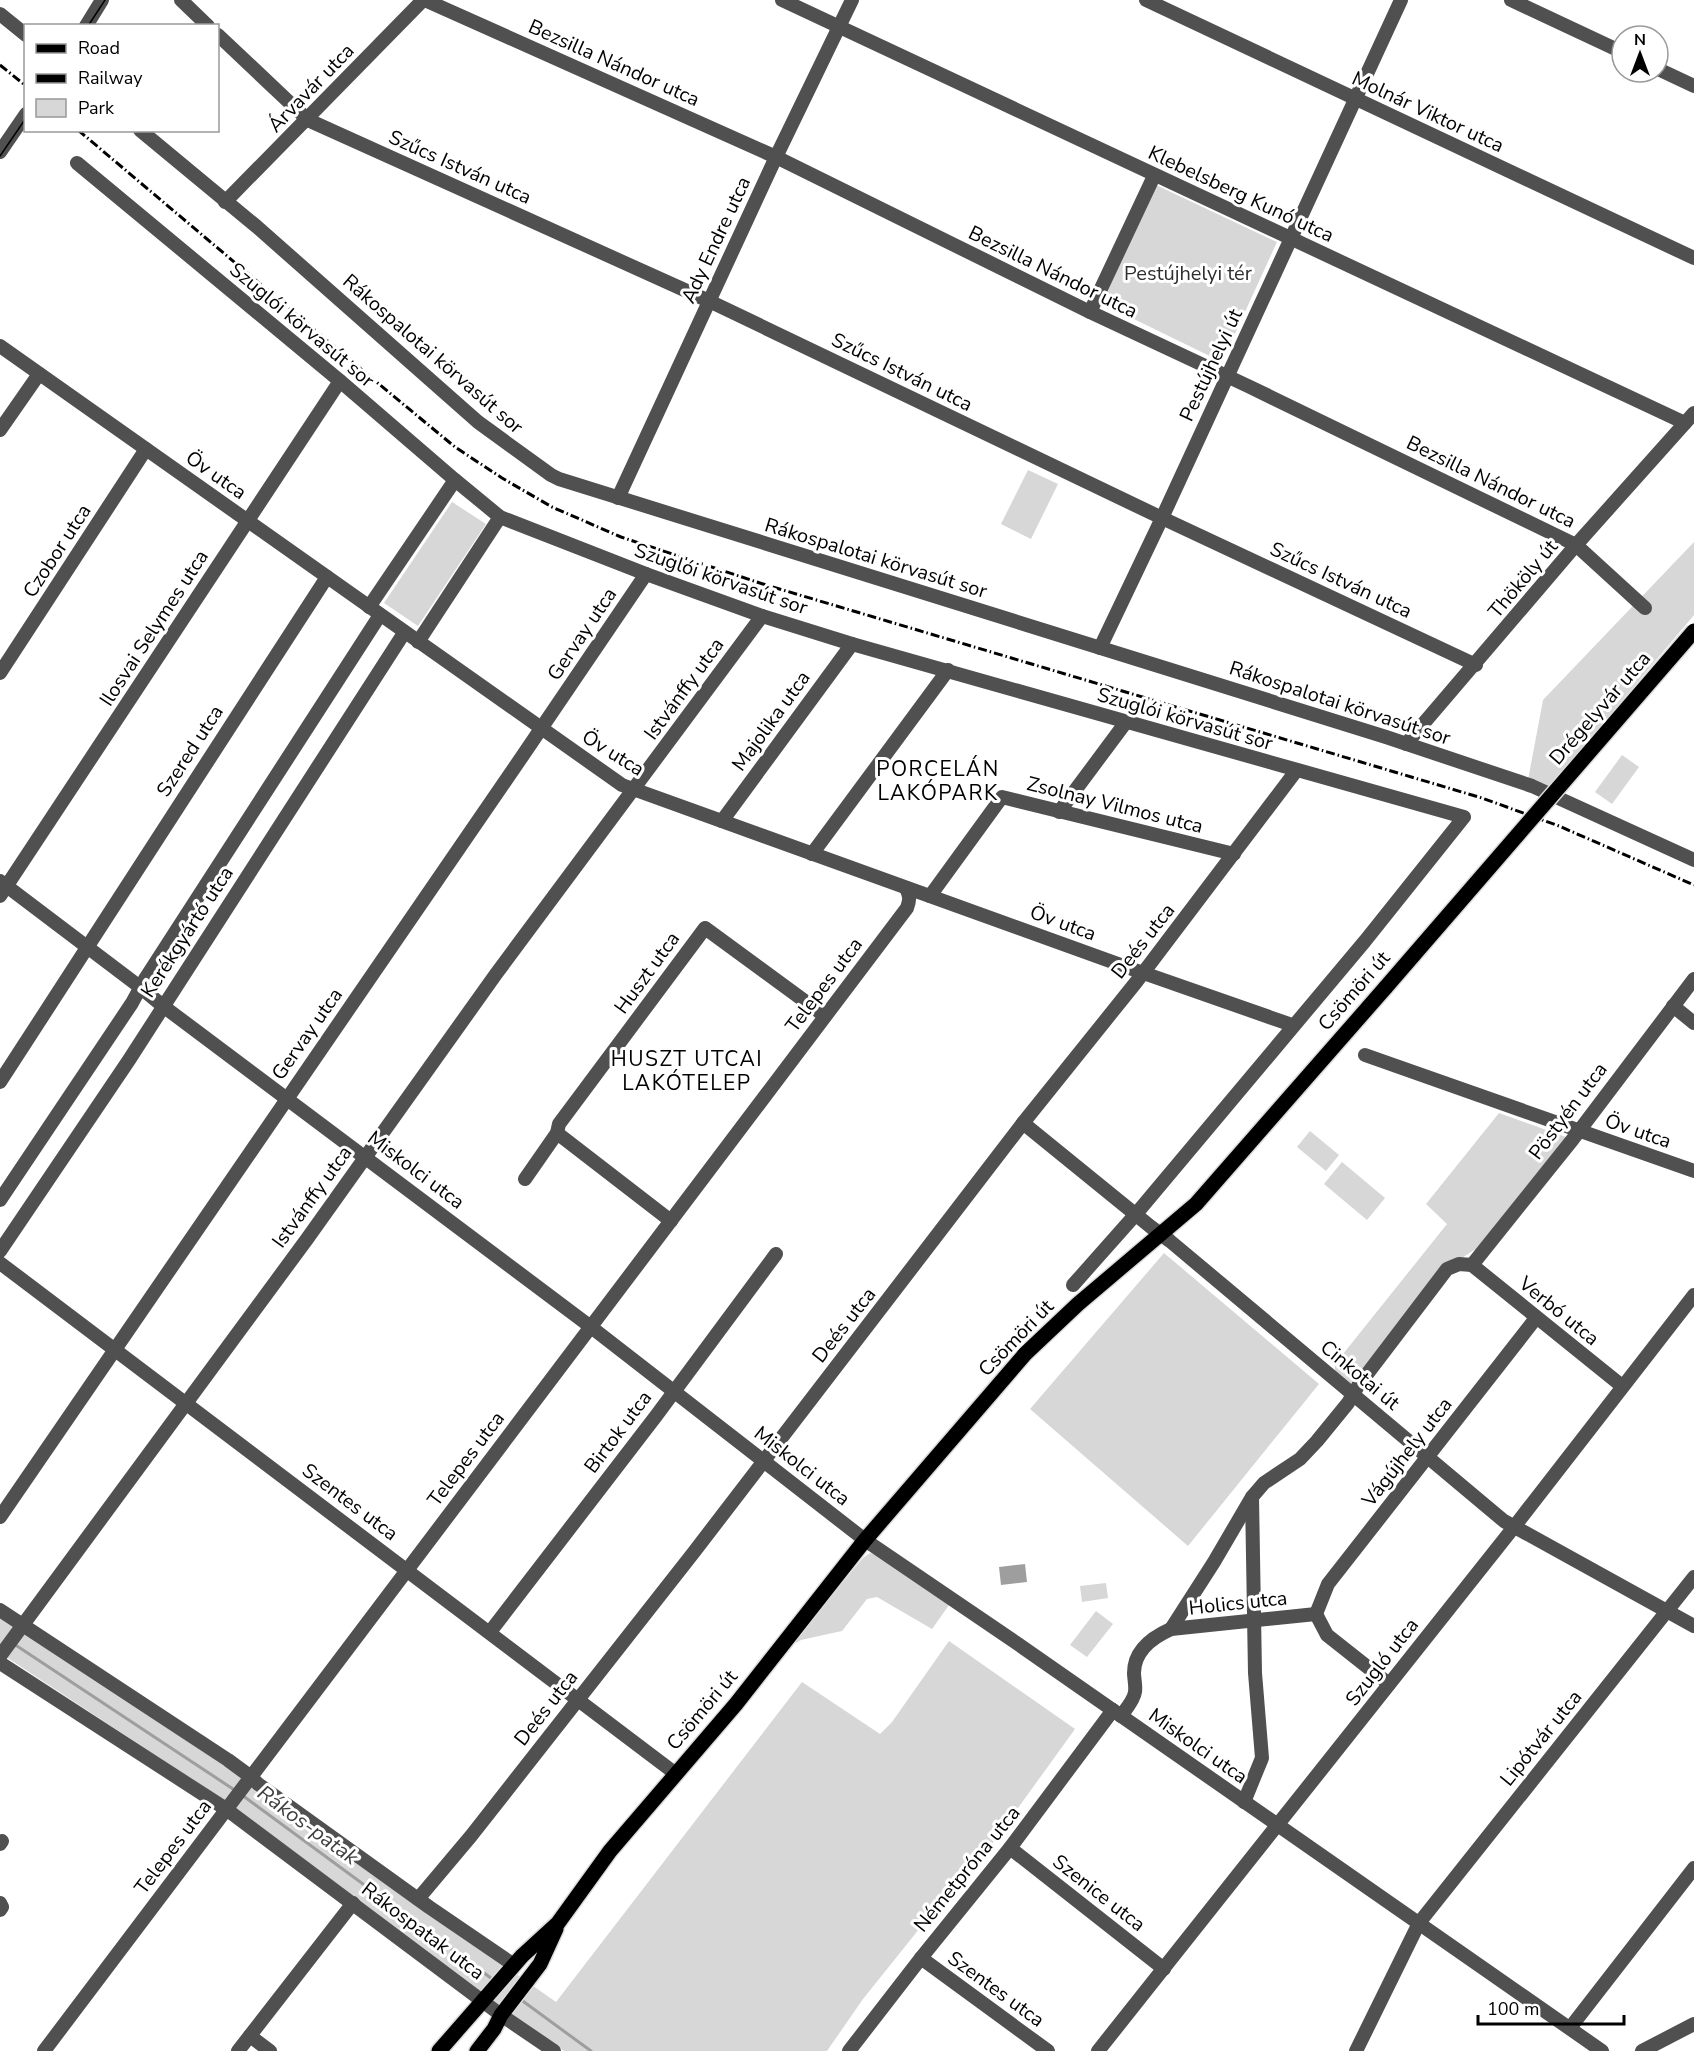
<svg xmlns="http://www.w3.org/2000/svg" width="1694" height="2051" viewBox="0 0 1694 2051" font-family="'Nunito Sans',sans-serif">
<rect width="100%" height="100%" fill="#fff"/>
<g fill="#d7d7d7">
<path d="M1156,185L1277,242L1222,362L1101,303Z"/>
<path d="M1028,470L1058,484L1031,539L1001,524Z"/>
<path d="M452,502L486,524L418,626L384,603Z"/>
<path d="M1694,542V615L1620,703L1553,788L1528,780L1543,700Z"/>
<path d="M1622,755L1639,767L1612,804L1595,792Z"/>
<path d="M1499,1113L1566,1137L1479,1247L1460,1259L1350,1384L1335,1372V1364L1447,1224L1426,1204Z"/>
<path d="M1310,1131L1339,1155L1326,1171L1297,1147Z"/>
<path d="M1342,1162L1385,1198L1367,1220L1324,1184Z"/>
<path d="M1164,1253L1319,1384L1188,1546L1030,1409Z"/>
<path d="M870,1553L876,1555L949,1605L932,1629L877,1597L867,1599L842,1631L801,1640L796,1643L794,1640L863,1558Z"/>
<path d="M1106,1583L1108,1598L1082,1602L1080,1586Z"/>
<path d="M1096,1611L1113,1624L1087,1657L1070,1645Z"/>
<path d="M0,1616L238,1775L255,1791L556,2002L802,1682L880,1734L892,1722L949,1641L1075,1729L969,1876L956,1883L863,1999L827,2051H564L475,1988L239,1810L0,1653Z"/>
</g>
<path fill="#9e9e9e" d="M1025,1564L1027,1582L1001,1585L999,1567Z"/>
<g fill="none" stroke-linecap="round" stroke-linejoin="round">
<g stroke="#9e9e9e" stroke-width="3">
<path d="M14,1644L236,1791"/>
<path d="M242,1795L495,1981"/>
<path d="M520,1999L591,2051"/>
</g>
<defs>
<g id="major">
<path d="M439,2051L522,1956L558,1923L610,1851L736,1704L865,1540L1025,1354L1078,1304L1196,1204L1386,987"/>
<path d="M477,2051L494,2029L501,2015L540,1964L556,1929"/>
</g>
</defs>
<use href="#major" stroke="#dbdbdb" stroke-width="18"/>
<g stroke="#505050" stroke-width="14">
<path d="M181,0L208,26"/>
<path d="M425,0L776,157L1090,312L1248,386L1576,545L1645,608"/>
<path d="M782,0L1685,423"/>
<path d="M1146,0L1694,258"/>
<path d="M1511,0L1622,52"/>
<path d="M0,14L26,35"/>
<path d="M86,26L102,0"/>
<path d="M218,35L308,120L709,301L1162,518L1476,665"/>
<path d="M1658,69L1694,86"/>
<path d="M140,130L256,226L478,422L551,475L559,479L1386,737L1532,786L1694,860"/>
<path d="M0,152L26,114"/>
<path d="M77,163L340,381L455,480L500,517L646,574L762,616L852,644L1464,817L1365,941L1136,1214L1073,1285"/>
<path d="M225,202L423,0"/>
<path d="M1090,312L1154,176"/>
<path d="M0,346L622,785L1132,969L1292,1025"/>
<path d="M0,430L39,374"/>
<path d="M618,498L776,157L852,0"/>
<path d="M369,607L455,480"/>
<path d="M418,642L500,517"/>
<path d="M1100,648L1162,518L1401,0"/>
<path d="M0,673L146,449"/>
<path d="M1406,744L1576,545L1694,413"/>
<path d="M1059,812L1126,722"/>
<path d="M722,821L852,644"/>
<path d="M812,854L948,670"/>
<path d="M0,881L140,987L163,1006L591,1327L865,1540L1018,1644L1602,2051"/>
<path d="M0,896L340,381"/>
<path d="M930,896L1002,797L1234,854"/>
<path d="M1673,1006L1694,1023"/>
<path d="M1365,1055L1694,1171"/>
<path d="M0,1082L327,577"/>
<path d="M1023,1123L1151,1227L1170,1241L1504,1521L1694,1626"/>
<path d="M557,1133L671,1221"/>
<path d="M525,1179L557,1133L559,1124L705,928L825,1016"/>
<path d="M0,1200L132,1003L145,979L380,615"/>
<path d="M0,1251L129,1060L404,633"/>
<path d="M0,1263L676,1774"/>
<path d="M1472,1265L1573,1139L1694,979"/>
<path d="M1472,1265L1622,1386"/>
<path d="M0,1517C214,1202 433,890 646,574"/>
<path d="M0,1610L228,1760L251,1777L258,1784L429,1907L514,1965"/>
<path d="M1316,1614L1328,1584L1536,1318"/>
<path d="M1316,1614L1327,1635L1389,1684"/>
<path d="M1171,1629L1214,1562L1252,1497L1264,1483L1300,1459L1317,1441L1348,1403L1358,1386L1447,1269L1459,1264L1472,1265"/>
<path d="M490,1632L656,1416L776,1254"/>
<path d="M0,1656L307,1239L496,974L762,616"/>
<path d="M0,1663L226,1809L501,2015L554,2051"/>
<path d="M1121,1716C1126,1709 1134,1700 1135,1692C1136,1685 1134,1679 1134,1673C1134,1650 1153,1637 1171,1629L1316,1614"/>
<path d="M1244,1802L1262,1758L1255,1673L1252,1497"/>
<path d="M0,1844L2,1841"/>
<path d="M1010,1848L1164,1969"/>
<path d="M418,1899L471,1836L694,1552L1023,1123L1137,981L1296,771"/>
<path d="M0,1903L2,1907L0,1910"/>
<path d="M921,1958L1048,2051"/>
<path d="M1570,2028L1694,1868"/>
<path d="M250,2036L270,2051"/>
<path d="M44,2051L907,908C910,900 910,896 906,888"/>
<path d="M238,2051L353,1903"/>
<path d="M849,2051L921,1958L1010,1848L1113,1710"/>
<path d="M1098,2051L1514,1527L1694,1295"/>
<path d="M1356,2051L1419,1923L1694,1577"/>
<path d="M1642,2051L1694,2024"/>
</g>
<use href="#major" stroke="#000" stroke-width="15"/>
<g stroke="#000" stroke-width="1.5">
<path d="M88,26L105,0"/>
<path d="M0,156L26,118"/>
</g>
<g stroke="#000" stroke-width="3" stroke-dasharray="9 3 1.5 3" stroke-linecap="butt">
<path d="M0,65L26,86"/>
<path d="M78,130L362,370L455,447L502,478L552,507L621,537L766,585L1482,798L1559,826L1694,885"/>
</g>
<defs>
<path id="major-bridge" d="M1386,987L1694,631"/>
</defs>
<use href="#major-bridge" stroke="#dbdbdb" stroke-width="18" stroke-linecap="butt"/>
<use href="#major-bridge" stroke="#000" stroke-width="15"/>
</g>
<g text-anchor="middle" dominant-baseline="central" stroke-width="6" stroke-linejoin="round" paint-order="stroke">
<g font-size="20" fill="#000" stroke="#fff">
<text transform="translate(614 63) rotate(24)">Bezsilla Nándor utca</text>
<text transform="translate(311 88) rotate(-46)">Árvavár utca</text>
<text transform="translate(1428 112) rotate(25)">Molnár Viktor utca</text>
<text transform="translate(460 167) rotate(24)">Szűcs István utca</text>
<text transform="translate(1241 194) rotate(25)">Klebelsberg Kunó utca</text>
<text transform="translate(716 240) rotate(-65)">Ady Endre utca</text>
<text transform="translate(1053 272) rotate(26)">Bezsilla Nándor utca</text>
<text transform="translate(302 325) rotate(40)">Szuglói körvasút sor</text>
<text transform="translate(433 354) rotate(41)">Rákospalotai körvasút sor</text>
<text transform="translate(1211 365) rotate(-65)">Pestújhelyi út</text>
<text transform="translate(902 372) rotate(26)">Szűcs István utca</text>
<text transform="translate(216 475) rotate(35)">Öv utca</text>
<text transform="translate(1491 482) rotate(26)">Bezsilla Nándor utca</text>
<text transform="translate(57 551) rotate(-57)">Czobor utca</text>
<text transform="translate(876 558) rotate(17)">Rákospalotai körvasút sor</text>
<text transform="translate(721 579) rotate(19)">Szuglói körvasút sor</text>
<text transform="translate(1523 579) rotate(-50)">Thököly út</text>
<text transform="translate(1341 580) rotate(25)">Szűcs István utca</text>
<text transform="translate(154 628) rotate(-57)">Ilosvai Selymes utca</text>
<text transform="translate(582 634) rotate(-56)">Gervay utca</text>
<text transform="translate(684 689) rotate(-54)">Istvánffy utca</text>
<text transform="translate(1340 703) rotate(18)">Rákospalotai körvasút sor</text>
<text transform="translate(1600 708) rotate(-49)">Drégelyvár utca</text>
<text transform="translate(1185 719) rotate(16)">Szuglói körvasút sor</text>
<text transform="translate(771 721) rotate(-54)">Majolika utca</text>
<text transform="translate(190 751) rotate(-57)">Szered utca</text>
<text transform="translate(613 753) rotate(32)">Öv utca</text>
<text transform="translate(1115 805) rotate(14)">Zsolnay Vilmos utca</text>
<text transform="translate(1063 923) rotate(20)">Öv utca</text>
<text transform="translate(187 932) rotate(-57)">Kerékgyártó utca</text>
<text transform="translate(1143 941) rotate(-52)">Deés utca</text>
<text transform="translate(647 973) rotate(-54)">Huszt utca</text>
<text transform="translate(824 985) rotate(-53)">Telepes utca</text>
<text transform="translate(1354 991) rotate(-49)">Csömöri út</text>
<text transform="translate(307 1034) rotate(-55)">Gervay utca</text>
<text transform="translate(1568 1111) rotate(-53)">Pöstyén utca</text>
<text transform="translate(1638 1131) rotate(19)">Öv utca</text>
<text transform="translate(416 1170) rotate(37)">Miskolci utca</text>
<text transform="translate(312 1197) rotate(-54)">Istvánffy utca</text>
<text transform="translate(1559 1311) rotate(39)">Verbó utca</text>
<text transform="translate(844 1325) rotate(-52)">Deés utca</text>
<text transform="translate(1016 1338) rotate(-46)">Csömöri út</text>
<text transform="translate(1360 1375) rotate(40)">Cinkotai út</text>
<text transform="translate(618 1432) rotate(-53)">Birtok utca</text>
<text transform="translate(1407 1452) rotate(-52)">Vágújhely utca</text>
<text transform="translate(466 1459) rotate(-53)">Telepes utca</text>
<text transform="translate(802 1466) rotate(38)">Miskolci utca</text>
<text transform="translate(350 1502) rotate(37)">Szentes utca</text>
<text transform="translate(1238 1603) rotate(-6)">Holics utca</text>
<text transform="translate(1382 1662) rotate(-52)">Szugló utca</text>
<text transform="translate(546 1708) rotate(-52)">Deés utca</text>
<text transform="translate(702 1710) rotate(-50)">Csömöri út</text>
<text transform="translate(1541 1738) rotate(-51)">Lipótvár utca</text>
<text transform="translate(1198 1746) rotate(35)">Miskolci utca</text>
<text transform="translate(173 1847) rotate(-53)">Telepes utca</text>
<text transform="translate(967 1869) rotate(-51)">Németpróna utca</text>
<text transform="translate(1099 1893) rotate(38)">Szenice utca</text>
<text transform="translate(423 1931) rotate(37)">Rákospatak utca</text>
<text transform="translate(996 1989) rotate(36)">Szentes utca</text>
</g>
<g font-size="20" fill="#2e2e2e" stroke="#fff">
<text x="1188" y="273">Pestújhelyi tér</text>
</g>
<g font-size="21" letter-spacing="1.5" fill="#000" stroke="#fff">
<text x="938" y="769">PORCELÁN<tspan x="938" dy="24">LAKÓPARK</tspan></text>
<text x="687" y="1059">HUSZT UTCAI<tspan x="687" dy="24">LAKÓTELEP</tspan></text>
</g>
<g font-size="21" font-style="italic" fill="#3f3f3f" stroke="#fff">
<text transform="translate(308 1825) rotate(36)">Rákos-patak</text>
</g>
</g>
<rect x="24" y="24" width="195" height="108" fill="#ffffff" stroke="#999999" stroke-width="1.5"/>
<rect x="36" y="44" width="30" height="9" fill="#000000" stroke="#999999" stroke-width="1.5"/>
<text x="78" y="54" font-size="18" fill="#000000">Road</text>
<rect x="36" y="74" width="30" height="9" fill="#000000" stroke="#999999" stroke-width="1.5"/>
<text x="78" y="84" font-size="18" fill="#000000">Railway</text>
<rect x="36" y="99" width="30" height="18" fill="#d7d7d7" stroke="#999999" stroke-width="1.5"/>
<text x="78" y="114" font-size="18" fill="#000000">Park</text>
<g transform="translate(1640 54)"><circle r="28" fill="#ffffff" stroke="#999999" stroke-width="1.5"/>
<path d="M0-4.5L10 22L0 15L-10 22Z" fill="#000000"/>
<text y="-9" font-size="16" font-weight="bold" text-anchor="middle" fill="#000000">N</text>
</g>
<path d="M1478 2015v9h146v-9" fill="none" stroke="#000000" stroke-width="3"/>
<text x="1487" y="2015" font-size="18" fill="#000000" stroke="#ffffff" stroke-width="4.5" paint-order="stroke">100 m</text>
</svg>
